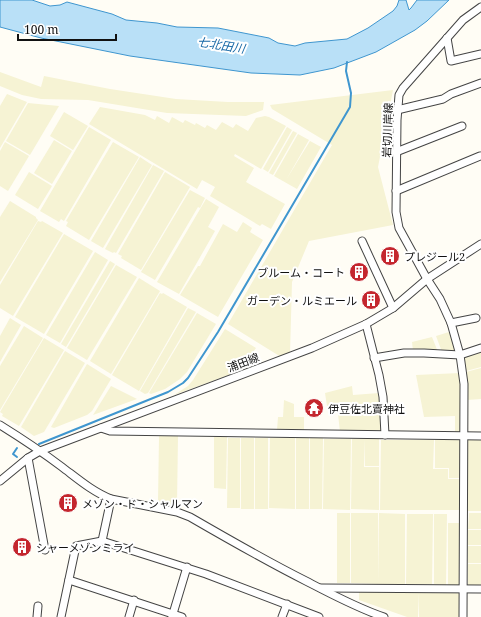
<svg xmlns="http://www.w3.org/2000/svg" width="481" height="617" viewBox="0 0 481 617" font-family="'Noto Serif','Noto Sans JP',serif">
<rect width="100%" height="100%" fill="#fffdf5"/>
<g fill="#f6f3d4">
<path d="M0,72L41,87L44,76L110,89L176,99L228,102H264L263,110L246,116L167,113L88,100L41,99L22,95L0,86Z"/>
<path d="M393,90L378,167L393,225L309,241L292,282L290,354L281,357L228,324L332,145L272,109L270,105Z"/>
<path d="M7,94L27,102L0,148V106Z"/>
<path d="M28,103L59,106L30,155L6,141Z"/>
<path d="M100,107L145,115L155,120L157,116L169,123L172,117L183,123L185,120L195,125L196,123L205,128L207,125L216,130L222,122L233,128L236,124L248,131L256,118L265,116L269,117L286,126L261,169L235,154L234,156L254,168L246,182L285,204L271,229L262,224L260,226L210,196L215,187L202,180L197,189L89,124Z"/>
<path d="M64,112L88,126L73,150L50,136Z"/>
<path d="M89,127L111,140L64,221L61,219L59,222L40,211Z"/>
<path d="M287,127L292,130L268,172L263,169Z"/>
<path d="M293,131L297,133L273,175L269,173Z"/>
<path d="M298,134L309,140L286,180L310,141L321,147L297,189L274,176Z"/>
<path d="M54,140L72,151L52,184L34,173Z"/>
<path d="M5,142L29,156L8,191L0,186V151Z"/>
<path d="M113,142L139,157L89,240L66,226L68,222L66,221Z"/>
<path d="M140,157L152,165L103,248L91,241Z"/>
<path d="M153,165L164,171L116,253L114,252L113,253L105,249Z"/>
<path d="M29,172L52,186L38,209L15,195Z"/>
<path d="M165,172L190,187L141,270L121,258L122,256L118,254Z"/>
<path d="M190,190L205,198L200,208L198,207L155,280L141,272Z"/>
<path d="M206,199L219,207L208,227L215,231L179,294L157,282Z"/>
<path d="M10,201L36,217V218L38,220L0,282V217Z"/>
<path d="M38,221L41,222L42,221L63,233L13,316L0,308V285Z"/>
<path d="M243,222L252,228L250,232L263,240L218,317L180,295L198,266H200L223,224L237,232Z"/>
<path d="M64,234L93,251L44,334L15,317Z"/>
<path d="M95,252L108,260L60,343L46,335Z"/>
<path d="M110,261L115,264L66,347L61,344Z"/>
<path d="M116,265L137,277L87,360L67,348Z"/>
<path d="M139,278L160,291L111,374L90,361Z"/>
<path d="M160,293L162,294L163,293L187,307L139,391L112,375Z"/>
<path d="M188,308L196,312L148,393L145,394L140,391Z"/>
<path d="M197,313L216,324L187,372L180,379L165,389L151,394L149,393Z"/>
<path d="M10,318L21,325L0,362V336Z"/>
<path d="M24,326L43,338L0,410V366Z"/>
<path d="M225,329L256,348L248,359L256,365L174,395L188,386L193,380Z"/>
<path d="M449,332L456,353L442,352L436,336Z"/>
<path d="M432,337L438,352L413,351L412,342Z"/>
<path d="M44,338L64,350L19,426L2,416L3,414L0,412Z"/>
<path d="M65,351L85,363L44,432L34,436L21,427Z"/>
<path d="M481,352V367L466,371L463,358Z"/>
<path d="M87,364L111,379L92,411L87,415L54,428L51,427Z"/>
<path d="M481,368V399L467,400L466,372Z"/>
<path d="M460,373L463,433L455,432V416L424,417L416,375Z"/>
<path d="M111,386L137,399L93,415Z"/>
<path d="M352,386L353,395L379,393L382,432H340L337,405L327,406L325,393Z"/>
<path d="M284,400L294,404V417H304V431L277,430L278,417H283Z"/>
<path d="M159,436H178L177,505L158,502Z"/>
<path d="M214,437H227L226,489L214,488Z"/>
<path d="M228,438H240V508H227Z"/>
<rect x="241" y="438" width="13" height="71"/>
<rect x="255" y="438" width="13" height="71"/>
<path d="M270,438H295V509L269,508Z"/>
<rect x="296" y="438" width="13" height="71"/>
<path d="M310,438H323L322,509H310Z"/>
<path d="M324,439H351L350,510L323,509Z"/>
<path d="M352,439H365L364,467H379V510L351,509Z"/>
<rect x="365" y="439" width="14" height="27"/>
<path d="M468,439H481V511H467Z"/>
<path d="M381,440H434L433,469H448V479H461V510H380Z"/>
<path d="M435,440H462V478H449V468H435Z"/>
<rect x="337" y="513" width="13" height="70"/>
<path d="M351,513H378V584L351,583Z"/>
<path d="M379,513L405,514V584H378Z"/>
<path d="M469,513H481V529H468Z"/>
<path d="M407,514H433L432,584H406Z"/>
<path d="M434,514H447L446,585L434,584Z"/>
<rect x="448" y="523" width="13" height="62"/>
<rect x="468" y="530" width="13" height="15"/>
<rect x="468" y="546" width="13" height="17"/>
<rect x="468" y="564" width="13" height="21"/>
<path d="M359,590L419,592L418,617H407L359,600Z"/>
<path d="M419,592H460L459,617H419Z"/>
</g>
<path fill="#b9e0f7" stroke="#3f96cf" d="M0,0H32L50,6L60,5L67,2L112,14L126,20L157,23L177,27L218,28L269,38L278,43L295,46L305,43L347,39L368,28L393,11L397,6L399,0H406L409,10L411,8L417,0H449L427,21L415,30L376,52L334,68L300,75L251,73L130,56L41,38L0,27Z"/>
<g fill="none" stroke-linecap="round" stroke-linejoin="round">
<g stroke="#3f96cf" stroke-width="2">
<path d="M39,444L168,392L183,383L188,378L218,332L350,107L351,93L346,71L347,62"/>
<path d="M17,448L13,454L17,457"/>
</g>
<defs>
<g id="minor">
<path d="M447,38L451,61L481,54"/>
<path d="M397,110L443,99L451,94L481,83"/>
<path d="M396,152L462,126"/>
<path d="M396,191L480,156"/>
<path d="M362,241L393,308"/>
<path d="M451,323L476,318"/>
<path d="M366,324L379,375L383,397L385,435"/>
<path d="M374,358L404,353H424L460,355L481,348"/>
<path d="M0,425C21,438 42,452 62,467C78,479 93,492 111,499L177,512L190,517C228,539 266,561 306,581C331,594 357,608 384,617"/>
<path d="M101,428L110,431L481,436"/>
<path d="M28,458L45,550"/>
<path d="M0,481L28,458L40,451L312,348L366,324L393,308L427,279L481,244"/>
<path d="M102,541L111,499"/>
<path d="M69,580L182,617"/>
<path d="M321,588L481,589"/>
<path d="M37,617L38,606"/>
<path d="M61,617L76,546L102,541L206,574L319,617"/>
<path d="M129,617L134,600"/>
<path d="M172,617L187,567"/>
<path d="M282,617L287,604"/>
<path d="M463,617L464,384L460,355L451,323L440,299L427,279L399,228L396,212L397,120L399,95L403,88L463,20L481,7"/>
</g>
</defs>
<use href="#minor" stroke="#444" stroke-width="9"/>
<use href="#minor" stroke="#fff" stroke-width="7"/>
</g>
<defs>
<symbol id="building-disc" viewBox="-11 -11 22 22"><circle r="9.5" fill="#c4262e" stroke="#fff"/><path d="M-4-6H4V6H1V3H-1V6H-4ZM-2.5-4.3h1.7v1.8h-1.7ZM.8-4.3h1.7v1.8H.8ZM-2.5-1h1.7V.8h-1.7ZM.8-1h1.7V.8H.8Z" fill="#fff"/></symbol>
<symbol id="temple-disc" viewBox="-11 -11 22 22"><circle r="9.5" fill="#c4262e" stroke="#fff"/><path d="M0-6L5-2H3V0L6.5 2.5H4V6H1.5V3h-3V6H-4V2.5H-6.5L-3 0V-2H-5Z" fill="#fff"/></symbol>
</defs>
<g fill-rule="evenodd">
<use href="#building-disc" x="379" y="245" width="22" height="22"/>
<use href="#building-disc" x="348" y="261" width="22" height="22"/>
<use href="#building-disc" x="360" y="289" width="22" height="22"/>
<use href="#temple-disc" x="303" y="397" width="22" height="22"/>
<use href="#building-disc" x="57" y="492" width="22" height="22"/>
<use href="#building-disc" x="11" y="536" width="22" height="22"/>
</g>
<g text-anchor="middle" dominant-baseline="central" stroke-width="4" stroke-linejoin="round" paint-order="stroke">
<g font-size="11" fill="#111" stroke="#fff">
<text transform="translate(387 130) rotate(-88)">岩切川岸線</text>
<text transform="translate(243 362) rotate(-21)">浦田線</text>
</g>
<g font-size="11" fill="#111" stroke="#fff" text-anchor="start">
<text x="404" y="256">プレジール2</text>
<text x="345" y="272" text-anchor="end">ブルーム・コート</text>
<text x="357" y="300" text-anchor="end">ガーデン・ルミエール</text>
<text x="328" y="408">伊豆佐北賣神社</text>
<text x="82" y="503">メゾン・ド・シャルマン</text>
<text x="36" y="547">シャーメゾンミライ</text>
</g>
<g font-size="12" font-style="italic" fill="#1768a6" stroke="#fff">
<text transform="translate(221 45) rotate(9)">七北田川</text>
</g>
</g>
<path d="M18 34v6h98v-6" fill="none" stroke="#111111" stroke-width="2"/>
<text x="24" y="34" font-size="12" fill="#111111" stroke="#ffffff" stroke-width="3" paint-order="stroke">100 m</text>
</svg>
